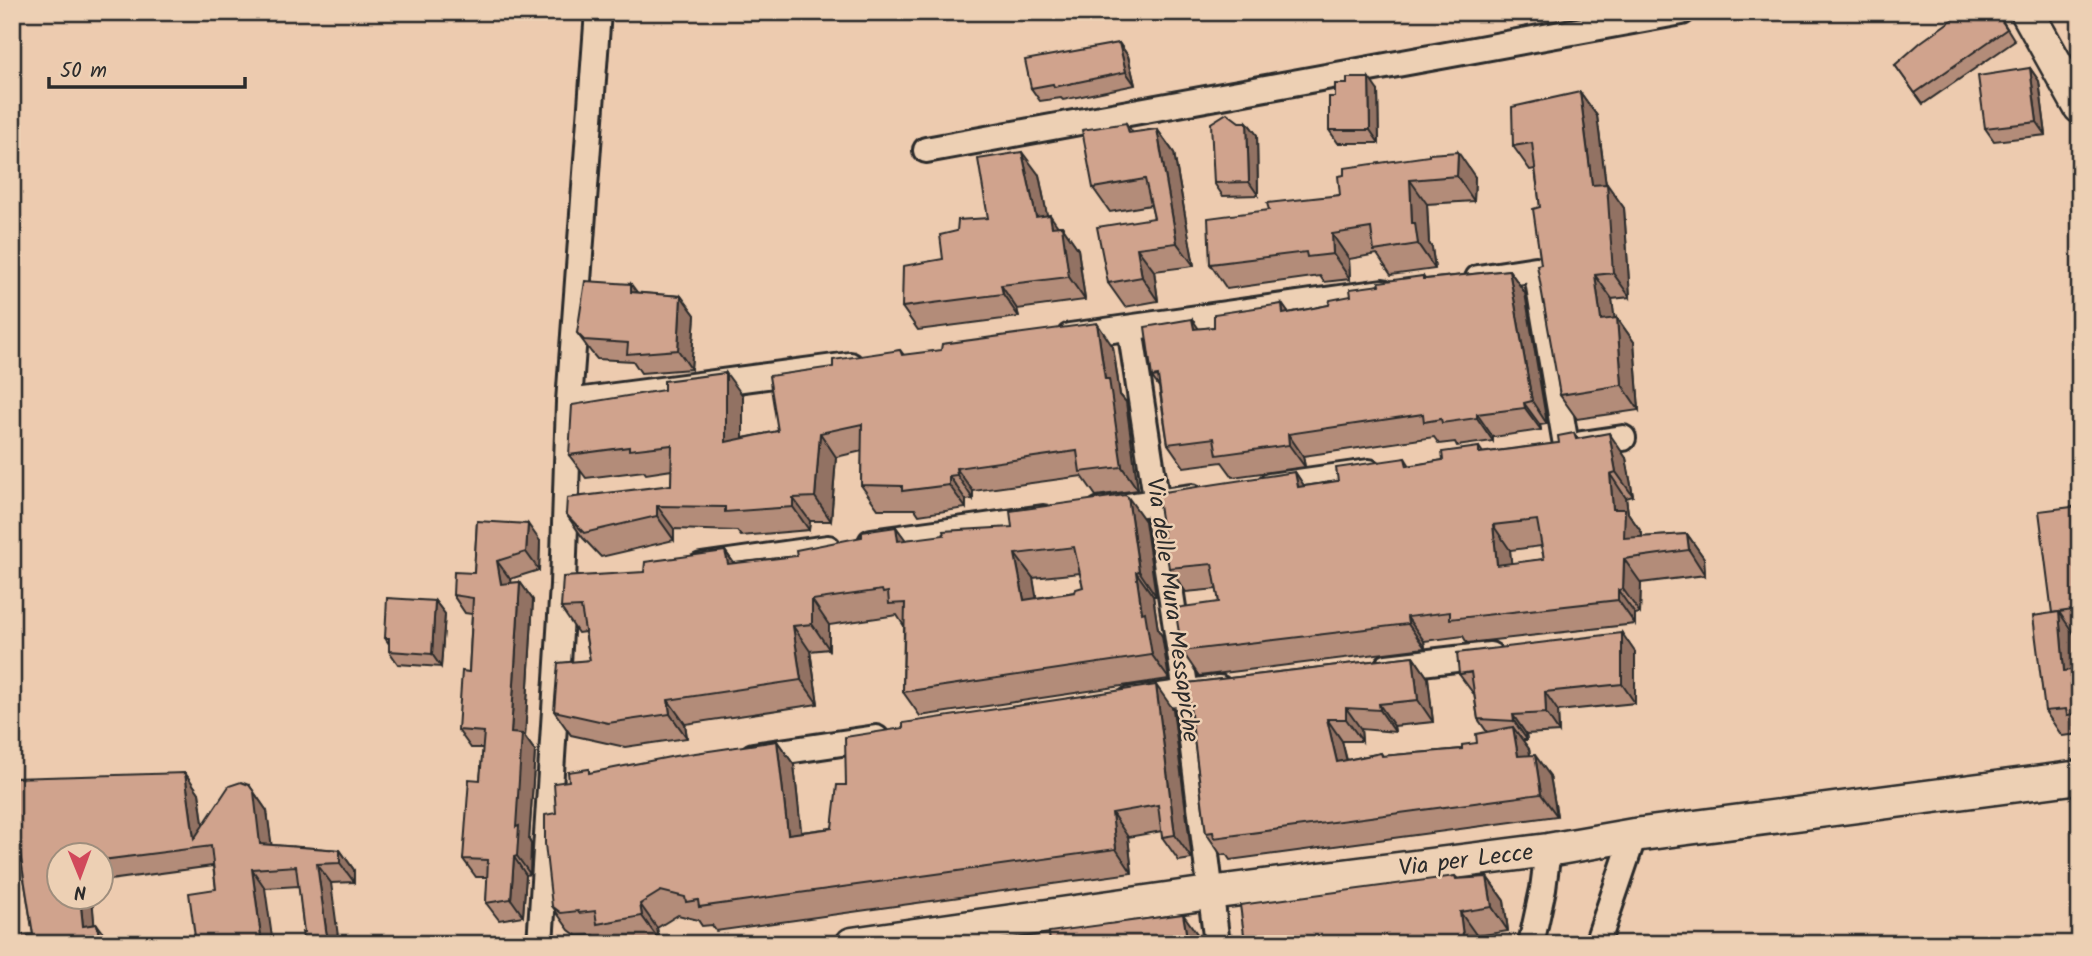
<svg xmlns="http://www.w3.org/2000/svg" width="2092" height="956" viewBox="0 0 2092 956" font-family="Kalam,sans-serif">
<rect width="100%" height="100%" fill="#edcbaf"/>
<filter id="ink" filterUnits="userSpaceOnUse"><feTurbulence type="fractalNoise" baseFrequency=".0143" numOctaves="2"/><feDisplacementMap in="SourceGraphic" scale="14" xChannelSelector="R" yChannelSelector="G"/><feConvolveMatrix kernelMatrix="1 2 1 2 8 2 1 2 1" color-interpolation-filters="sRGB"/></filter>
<g filter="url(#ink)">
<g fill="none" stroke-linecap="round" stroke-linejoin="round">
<defs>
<g id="minor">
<path d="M926,150L1682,12"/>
<path d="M1478,278L1536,269L1566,445"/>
<path d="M1130,328L1186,692L1217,944"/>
<path d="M1070,336L1383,292"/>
<path d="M569,402L850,365"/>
<path d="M1582,444L1623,438"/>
<path d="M1270,486L1369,472"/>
<path d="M1100,510L1192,497"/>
<path d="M871,542L1043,518"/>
<path d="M701,566L828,548"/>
<path d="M1387,667L1490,655"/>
<path d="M1130,700L1219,688"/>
<path d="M753,756L876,738"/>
<path d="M540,944L563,585L569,402L598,12"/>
<path d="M1531,944L1543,889L1548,850"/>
<path d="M1597,944L1634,835"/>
</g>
<g id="tertiary">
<path d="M2027,12L2080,107"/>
<path d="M852,944L1209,893L1548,850L1634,835L2080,777"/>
</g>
</defs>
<use href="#minor" stroke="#2b2b2b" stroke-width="30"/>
<use href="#tertiary" stroke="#2b2b2b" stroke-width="37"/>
<use href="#minor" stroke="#edd0b4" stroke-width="24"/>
<use href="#tertiary" stroke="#edd0b4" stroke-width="32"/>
</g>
<g fill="#b38c79" stroke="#2b2b2b" stroke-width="2" fill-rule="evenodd">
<path d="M1997,12L2015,41L1923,104L1895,65Z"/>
<path d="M1119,43L1128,56L1135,85L1063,100L1061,98L1040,101L1031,88Z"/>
<path d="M2030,68L2039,81L2046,135L1994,141L1985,128Z"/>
<path d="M1378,91L1379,143H1338L1329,130L1335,97Z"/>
<path d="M1580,92L1597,116L1606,184L1624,208L1630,297L1612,299L1614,318H1617L1634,342L1639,410L1577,419L1560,395L1541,264L1540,207L1535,169L1530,170L1513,146Z"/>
<path d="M1239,122H1247L1257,135L1258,195L1223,196L1214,183Z"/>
<path d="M1126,123L1133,133L1157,129L1174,153L1194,266L1154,271L1158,301L1125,307L1108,283L1154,218L1151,205L1110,212L1093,188Z"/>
<path d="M1344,168L1475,177L1474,201L1427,204L1429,243L1432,248L1435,269L1391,275L1377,254L1349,259L1350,279L1324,282L1320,276L1227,289L1210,264L1269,210L1340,195L1344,175Z"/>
<path d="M1039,175L1047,216L1057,226H1062L1078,249L1085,300L1017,309L1019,317L918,330L902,307L943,259L957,231L988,218Z"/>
<path d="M1509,270L1525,293L1547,424L1540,425L1541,430L1493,437V441L1457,446L1455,442L1439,444L1434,437L1303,456L1305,467L1233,477L1222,462L1184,467L1168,444L1159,387L1152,377L1192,319L1198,329L1214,327L1282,304L1288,313L1329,305L1380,285L1423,276L1425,279Z"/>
<path d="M637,293L681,296L695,315L691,369L641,373L633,361L597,359L591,352L577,333Z"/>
<path d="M1113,347L1120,395L1126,402L1138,490L1096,496L1082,476L973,491V499L966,500V508L919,515L915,509H878L861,485L862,451L836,457L831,521H810L809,530L741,536L737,531L674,529V540L601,557L583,538L566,514L671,485L672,470L646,474L644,471L586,478L569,455L743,396V438L778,431L833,367L900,350L904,355Z"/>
<path d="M1574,433L1578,439L1626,458L1633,496L1626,498L1628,513L1642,533V537L1687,534L1704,558L1705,575L1641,583L1640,613L1635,614V624L1467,643L1463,636L1424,641L1425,648L1199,676L1182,651L1219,602L1217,589L1186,592L1169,568L1295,472L1304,486L1338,481L1405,458L1410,466L1443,460L1479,447L1483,453L1559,443ZM1541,546L1544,559L1511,564L1510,550Z"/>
<path d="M2080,506V636H2076L2079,669H2080V734L2062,736L2045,711L2053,613Z"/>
<path d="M477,521L540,541L539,570L510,579V583L520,582L533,600L525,737L535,751L529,840L531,844L530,874L526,875L523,916L499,920L486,903L488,877H476L463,859L480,780L483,748H471L458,730L469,672L472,614L465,613L453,595L474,573Z"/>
<path d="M1145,521L1156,596H1153L1158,630L1162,636L1169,679L920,716L903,692L904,626L897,615L829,625V649L810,651L818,704L685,724L687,738L625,747L571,735L554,711L590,660L585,632L578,633L561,608L644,572L725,551L734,563L797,556L896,527L905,540ZM1080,573L1083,587L1075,592L1036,598L1033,578Z"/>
<path d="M435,601L445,614L441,667L398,664L389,651V644L385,638Z"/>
<path d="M1635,652V703L1558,711L1559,732L1526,734L1527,740H1522L1529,749L1530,755L1550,776L1557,816L1230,860L1226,854L1221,855L1206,833L1187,683L1413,656L1428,678L1433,722L1394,726L1395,732L1361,729L1362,741H1342L1347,760L1381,753L1383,756L1462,749L1477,743L1487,732L1478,719L1474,693H1473L1459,674Z"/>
<path d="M1173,709L1192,859L1179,861L1162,837V831L1128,837L1132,873L716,931L712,925L702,926L698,920L678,915L657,928L659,940L636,944H611L606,936L596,937L594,935L577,936L569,930L552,906L556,813L569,781L591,773L777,741L794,765L801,832L832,828L846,785Z"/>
<path d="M185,773L199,793L203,825L249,785L267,811L271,845L340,850L354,870V882L331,883L304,932L299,886L265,888L216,889L213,866L102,881V855H60L92,897L94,925L33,934L12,803Z"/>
<path d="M1455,876L1458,879L1487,877L1504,901L1508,931L1477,936L1478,944H1247L1245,942Z"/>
</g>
<g fill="#927263" stroke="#2b2b2b" stroke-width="2">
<path d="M1119,43L1128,56L1135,85L1126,72Z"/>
<path d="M2030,68L2039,81L2046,135L2037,122Z"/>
<path d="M1369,78L1378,91L1379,143L1370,130Z"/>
<path d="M1580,92L1597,116L1608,201L1607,184L1624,208L1630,297L1613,273L1592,185Z"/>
<path d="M1247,122L1257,135L1258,195L1249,182Z"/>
<path d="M1157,129L1174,153L1194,266L1177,243Z"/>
<path d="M1022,152L1039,175L1052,240L1036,217Z"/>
<path d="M1458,152L1475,177L1474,201L1457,176Z"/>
<path d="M1410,180L1427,204L1429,243L1432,248L1435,269L1418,244L1412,223Z"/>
<path d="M1050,215L1063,234L1062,226L1078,249L1085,300L1069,277L1052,227Z"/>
<path d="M1332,234L1349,259L1350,279L1333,254Z"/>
<path d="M1137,248L1154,271L1158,301L1142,277Z"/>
<path d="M1509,270L1525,293L1547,424L1532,401Z"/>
<path d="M1595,275L1612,299L1618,345L1601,320Z"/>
<path d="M631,284L645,303L631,292Z"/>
<path d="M1001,285L1017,309L1019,317L1003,294Z"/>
<path d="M681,296L695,315L691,369L678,350Z"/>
<path d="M1282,304L1298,326L1283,314Z"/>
<path d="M1617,318L1634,342L1639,410L1622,385Z"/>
<path d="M1192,319L1208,342L1194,329Z"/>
<path d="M1097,323L1113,347L1120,395L1126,402L1138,490L1122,467L1105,379Z"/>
<path d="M726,373L743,396V465L726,442Z"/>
<path d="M1524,403L1540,425L1541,430L1525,408Z"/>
<path d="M1477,414L1493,437V441L1477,418Z"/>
<path d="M820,433L836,457L831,521L815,497Z"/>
<path d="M1609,433L1626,458L1633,496L1616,472Z"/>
<path d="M1288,434L1303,456L1305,467L1289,445Z"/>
<path d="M956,468L973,491V499L957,475Z"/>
<path d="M1295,472L1311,496L1298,487Z"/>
<path d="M1610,474L1626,498L1628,513L1642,533L1641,557L1624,538L1613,509Z"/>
<path d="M949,476L966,500V508L949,485Z"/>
<path d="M1128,497L1145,521L1156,596L1139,571Z"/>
<path d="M793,498L810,521L809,530L793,507Z"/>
<path d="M657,506L674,529V540L657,516Z"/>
<path d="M528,524L540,541L539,570L526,552Z"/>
<path d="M1493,525L1510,550L1514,589L1497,565Z"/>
<path d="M896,527L914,551L898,541Z"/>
<path d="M1687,534L1704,558L1705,575L1689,550Z"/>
<path d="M725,551L742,575L728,564Z"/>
<path d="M1015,554L1033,578L1041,624L1024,600Z"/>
<path d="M1624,559L1641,583L1640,613L1623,589Z"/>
<path d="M497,561L510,579L514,602L501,584Z"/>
<path d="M1136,572L1153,596L1158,630L1162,636L1169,679L1152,655L1142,613Z"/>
<path d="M520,582L533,600L525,737L535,751L529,840L531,844L530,874L517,856L511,733Z"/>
<path d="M1618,590L1635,614V624L1618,600Z"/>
<path d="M812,600L829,625V649L812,624Z"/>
<path d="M435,601L445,614L441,667L432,654Z"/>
<path d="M2059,612L2076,637L2080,684L2064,671Z"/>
<path d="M1407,617L1424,641L1425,648L1408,624Z"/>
<path d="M793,626L810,651L818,704L801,680Z"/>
<path d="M1622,633L1635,652V703L1622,684Z"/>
<path d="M1413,656L1428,678L1433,722L1418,700Z"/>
<path d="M1156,685L1173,709L1192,859L1175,835Z"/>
<path d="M1545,692L1558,711L1559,732L1546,713Z"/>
<path d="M668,700L685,724L687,738L670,714Z"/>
<path d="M1379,704L1394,726L1395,732L1380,710Z"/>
<path d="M1346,708L1361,729L1362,741L1346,719Z"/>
<path d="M1513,715L1526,734L1527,740L1514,721Z"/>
<path d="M1327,719L1342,741L1352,783L1337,762Z"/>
<path d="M1513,727L1529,749L1534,778L1518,756Z"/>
<path d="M777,741L794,765L804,858L788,834Z"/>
<path d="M1535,755L1550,776L1557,816L1541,794Z"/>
<path d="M185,773L199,793L206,846L194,839Z"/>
<path d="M249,785L267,811L274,863L260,844Z"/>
<path d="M1112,813L1128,837L1132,873L1116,849Z"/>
<path d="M340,850L354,870V882L340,863Z"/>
<path d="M514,857L526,875L523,916L511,899Z"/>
<path d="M317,864L331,883L339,944H328Z"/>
<path d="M252,869L265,888L273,944H262Z"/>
<path d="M1487,877L1504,901L1508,931L1492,907Z"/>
<path d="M80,897H92L96,944L83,926Z"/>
<path d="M640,904L657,928L659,940L642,916Z"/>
<path d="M1460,912L1477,936L1478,944H1464Z"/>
<path d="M1183,914L1200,938L1201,944H1188Z"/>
<path d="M97,924L111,943V944H100Z"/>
</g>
<g fill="#d0a38d" stroke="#2b2b2b" stroke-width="2" fill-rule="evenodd">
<path d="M1963,12H1996L2007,29L1915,93L1895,65L1921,42Z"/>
<path d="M1119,43L1126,72L1054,87L1053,84L1031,88L1025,60Z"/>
<path d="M2030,68L2037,122L1985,128L1978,76Z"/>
<path d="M1347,78H1369L1370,130H1329V97H1335V84H1347Z"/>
<path d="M1580,92L1592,185L1607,184L1613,273L1595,275L1601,320L1617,318L1622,385L1560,395L1537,265L1541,264L1533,209L1540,207L1532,143L1513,146L1512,107Z"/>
<path d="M1227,113L1239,122H1247L1249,182L1214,183L1211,123Z"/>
<path d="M1126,123L1129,133L1157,129L1177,243L1137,248L1142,277L1108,283L1097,227L1154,218L1145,179L1093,188L1082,130Z"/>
<path d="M1022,152L1036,217L1050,215L1052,227L1062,226L1069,277L1001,285L1003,294L902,307L903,266L943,259L940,235L957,231L958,220L988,218L978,159Z"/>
<path d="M1458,152L1457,176L1410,180L1412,223H1415L1418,244L1374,251L1371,228L1332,234L1333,254L1307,257L1306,252L1210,264L1208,218L1269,210L1267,203L1340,195L1338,176L1344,175V168L1429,156V154Z"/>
<path d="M1509,270L1532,401L1524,403L1525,408L1477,414V418L1442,423L1441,419L1424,422L1423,414L1288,434L1289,445L1217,455L1214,438L1168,444L1158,376L1152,377L1145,327L1192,319L1194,329L1214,327V314L1282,304L1283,314L1329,305L1330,300L1351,296L1350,289L1380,285L1379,282L1423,276V279H1427Z"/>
<path d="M585,281L631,284V292L681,296L678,350L627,354L628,343L584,340L577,333Z"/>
<path d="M1097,323L1105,379H1109L1122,467L1080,472L1077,451L956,468L957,475L949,476V485L902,491V486L861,485L862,424L820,433L815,497L793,498V507L725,512V507L657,506V516L584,533L566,514L567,498L671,485L672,445L629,450V447L569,455L572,405L664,390V381L726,373V442L778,431L769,376L833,367V360L900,350L902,355L941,350L942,344Z"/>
<path d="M1574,433L1576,439L1609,433L1616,472L1610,474L1613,509H1625L1624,538L1687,534L1689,550L1624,559L1623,589L1618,590V600L1450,619V612L1407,617L1408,624L1182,651L1175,608L1219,602L1212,564L1169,568L1157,493L1295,472L1298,487L1338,481L1336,468L1405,458L1407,466L1443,460L1442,452L1479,447V453L1559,443L1558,436ZM1537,520L1544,559L1497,565L1493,525Z"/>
<path d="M1125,495L1128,497L1139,571L1136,572L1142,613L1145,612L1152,655L903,692L905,603L889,604L888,592L883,593L882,590L812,600V624L793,626L801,680L668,700L670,714L608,723L554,711L558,663L590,660L581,607L561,608L563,577L644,572L645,562L725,551L728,564L797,556L796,550L862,537V532L896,527L898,541L944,535L943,531L1012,527L1010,511ZM1074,547L1083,587L1076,589L1075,592L1024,600L1015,554Z"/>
<path d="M2080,506V609L2052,613L2039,511Z"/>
<path d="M477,521L528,524L526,552L497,561L501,584L520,582L511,733L522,734L516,827L519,826L517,856L514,857L511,899L486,903L488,860L463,859L469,779L480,780L484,732L458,730L462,671L469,672L473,598L453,595L454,572L474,573Z"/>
<path d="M387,598L435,601L432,654L389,651V638H385Z"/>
<path d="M2059,612L2064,671L2080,669V713L2067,715L2066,709L2045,711L2033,616Z"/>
<path d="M1622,633V684L1545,692L1546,713L1513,715L1514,721L1478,719L1471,672L1459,674L1457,653Z"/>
<path d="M1413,656L1418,700L1379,704L1380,710L1346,708V719H1327L1337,762L1381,753L1382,756L1462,749V745L1477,743L1476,734L1513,727L1518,756L1535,755L1541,794L1214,838L1213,832L1206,833L1187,683Z"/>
<path d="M1156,685L1175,835L1162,837L1158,805L1112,813L1116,849L699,907L698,900L686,902L685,897L661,891L640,904L642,916L597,924L595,911L579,913L578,911L561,913L552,906L545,844V815L556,813L554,783L569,781L568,772L589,769V773L675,756L777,741L788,834L832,828L837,785H846L845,737L903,728V723Z"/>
<path d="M185,773L194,839L229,786L241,782L249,785L254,792L260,844L340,850V863L317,864L328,944H304L302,932H304L296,866L252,869L262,944H196L189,893L216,889L211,846L102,860V855H60V897H80L83,926L97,924L100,944H21L20,935L33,934L12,803V778Z"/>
<path d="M1455,876L1456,879L1487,877L1492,907L1460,912L1464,944H1273L1272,938L1245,942L1240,905Z"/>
<path d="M1183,914L1188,944H1050L1049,932Z"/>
<path d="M964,941L965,944H948Z"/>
</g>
</g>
<g text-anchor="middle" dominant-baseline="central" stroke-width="5" stroke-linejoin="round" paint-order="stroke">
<g font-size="24" fill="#2b2b2b" stroke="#edd0b4">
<text transform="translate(1172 610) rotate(82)">Via delle Mura Messapiche</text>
<text transform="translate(1466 861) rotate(-7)">Via per Lecce</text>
</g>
</g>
<rect width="2092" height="956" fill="none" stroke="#edd0b4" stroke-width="42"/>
<rect x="21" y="21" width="2050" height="914" fill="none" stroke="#2b2b2b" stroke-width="2.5" filter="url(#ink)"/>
<g transform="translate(80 876) rotate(179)"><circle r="33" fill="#edd0b4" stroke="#9f8e7d" stroke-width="2"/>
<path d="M0-5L12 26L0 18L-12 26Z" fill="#d1495b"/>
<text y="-10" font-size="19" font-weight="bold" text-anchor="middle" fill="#2b2b2b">N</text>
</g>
<path d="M49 77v10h196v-10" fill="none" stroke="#2b2b2b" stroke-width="3.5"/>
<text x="60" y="77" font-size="21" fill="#2b2b2b" stroke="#edd0b4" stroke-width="5" paint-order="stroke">50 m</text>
</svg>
